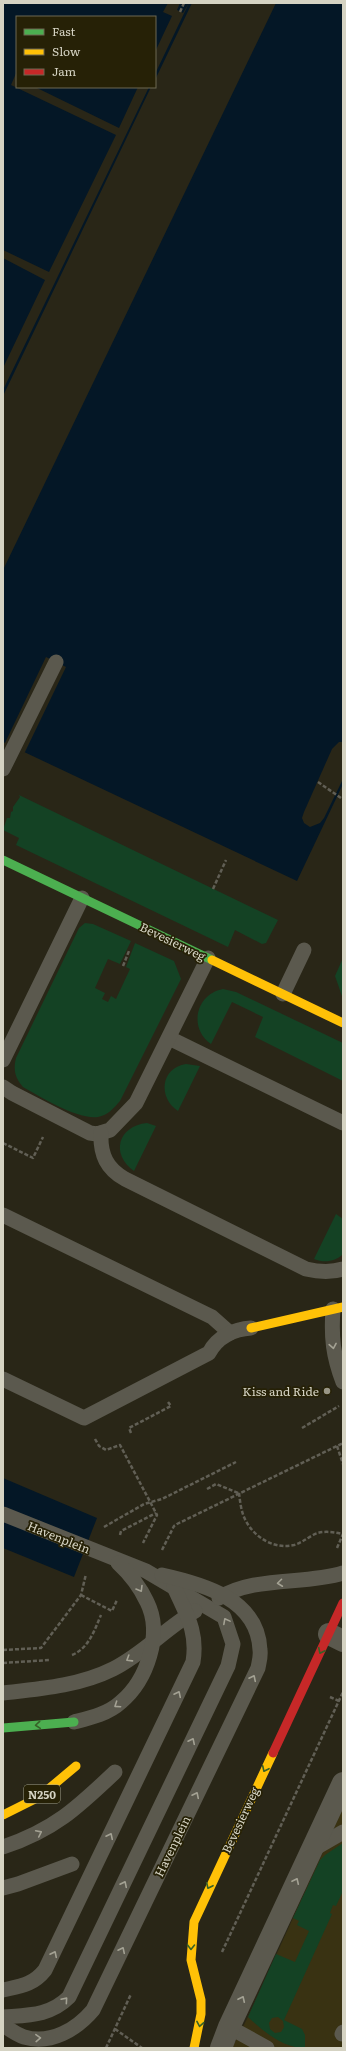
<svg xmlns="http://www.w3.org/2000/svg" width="346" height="2051" viewBox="0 0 346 2051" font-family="Literata,serif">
<rect width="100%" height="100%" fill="#292617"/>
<path fill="#393212" d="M343,1808V2048H232L248,2017Z"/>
<g fill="#144224" fill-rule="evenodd">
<path d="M19,795L278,920L266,943L262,944L235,930L228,947L16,845L19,838L3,830L7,818H10L11,812L13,811V807L20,797Z"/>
<path d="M85,923L93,924L131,941L120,964L108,959L95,988L105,993L102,999L108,1002L111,996L116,999L130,969L126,967L135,943L174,961L181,979L120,1101C114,1108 108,1115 98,1117C78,1120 41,1097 23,1087C15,1078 13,1070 16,1058L79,928Z"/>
<path d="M343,958V999L335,976Z"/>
<path d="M223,989L236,992L343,1043V1081L255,1037L263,1017L232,1002L211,1044C188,1028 196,994 223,989Z"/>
<path d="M186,1064L200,1066L178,1111C158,1098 160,1068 186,1064Z"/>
<path d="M147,1123L156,1126L134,1171C110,1154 118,1126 147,1123Z"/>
<path d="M336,1214L343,1219V1254C335,1262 324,1263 314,1259Z"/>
<path d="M343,1843V1891L336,1906L333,1905L330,1913L332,1914L284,2020L302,2029L305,2035V2048C283,2048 264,2032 248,2017L276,1954L295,1962L309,1931L297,1925L299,1921L293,1918L320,1860L325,1855ZM278,2017L283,2021L284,2027L281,2032L275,2033L270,2029L269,2023L272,2018Z"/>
</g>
<g fill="#041726">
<path d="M3,3H192L155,80V17H17V87H151L3,396Z"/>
<path d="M276,3H343V784L297,881L3,742V570Z"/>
<path d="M3,1478L97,1518L74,1577L3,1548Z"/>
</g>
<g fill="#292617">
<path d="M168,3H180L177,10L183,13L189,3L155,74V52L172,16L163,12Z"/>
<path d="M17,71V87H35L119,128L138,87H149L3,390V368L45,280L3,258V250L49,272L116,135L11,85Z"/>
<path d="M46,657L66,667L24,754L4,745Z"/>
<path d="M339,742H343V779L324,818L320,823L310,827L304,823L302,818L304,812L332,749Z"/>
</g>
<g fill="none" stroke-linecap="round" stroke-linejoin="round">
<g stroke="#615f55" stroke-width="2.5" stroke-dasharray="4 2" stroke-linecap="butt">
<path d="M180,12L184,3"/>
<path d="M318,782L341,798"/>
<path d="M213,889L226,860"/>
<path d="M123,966L129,951"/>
<path d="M3,1143L33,1158L43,1137"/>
<path d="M302,1428L339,1406"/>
<path d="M131,1433L129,1428L171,1406L168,1402"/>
<path d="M95,1439L99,1446L106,1450L120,1445L156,1513L157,1515L143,1543"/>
<path d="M337,1446L343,1464"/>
<path d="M207,1489L216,1484L238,1493"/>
<path d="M239,1493C240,1501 241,1510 244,1517C252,1536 273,1550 294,1545C301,1543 306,1539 313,1535C322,1530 333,1532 343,1534"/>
<path d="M104,1527L144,1504L162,1499L236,1462"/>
<path d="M120,1535L121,1531L156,1513"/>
<path d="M337,1548L343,1534"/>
<path d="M162,1550L174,1526L177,1524L343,1443"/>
<path d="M81,1595L112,1611L117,1600"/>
<path d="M3,1650L41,1648L81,1595L86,1574"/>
<path d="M72,1655C89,1648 94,1631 101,1615"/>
<path d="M3,1663L49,1660"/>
<path d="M330,1697L339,1701"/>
<path d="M222,1952L343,1692"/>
<path d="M115,2029L142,2048"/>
<path d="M106,2048L131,1994"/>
</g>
<g stroke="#5b594e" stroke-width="15">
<path d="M3,769L56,662"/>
<path d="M283,994L304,950"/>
<path d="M169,1038L343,1123"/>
<path d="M3,1060L82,898"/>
<path d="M3,1087L12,1093L90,1133L97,1134L110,1130L136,1103L208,958"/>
<path d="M101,1133C100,1155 107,1169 125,1179L306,1269C319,1272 330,1273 343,1269"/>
<path d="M3,1215L212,1317L230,1333"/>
<path d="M333,1309C331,1337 333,1356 343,1382"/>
<path d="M3,1379L84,1418L209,1353C217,1337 234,1329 251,1328"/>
<path d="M3,1514L146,1571L224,1617L233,1644L228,1666L69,1997C50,2016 28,2015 3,2017"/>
<path d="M219,1598C254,1576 304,1585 343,1573"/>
<path d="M3,1693C39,1689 79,1686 113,1669C143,1654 166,1628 195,1611"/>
<path d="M74,1722C90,1718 108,1714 121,1702C147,1680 163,1634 147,1602C140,1587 130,1574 118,1563"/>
<path d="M3,1847C54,1830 77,1808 115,1772"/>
<path d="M312,1850L343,1832"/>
<path d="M3,1888L18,1884L72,1864"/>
<path d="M3,1990C21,1986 33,1985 45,1970L193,1662C198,1631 186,1614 174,1587"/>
<path d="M3,2025C9,2029 17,2035 24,2037C51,2045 77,2029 93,2010L258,1668C259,1662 261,1656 260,1650C258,1599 203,1584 162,1575"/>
<path d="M229,2027L267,2048"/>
<path d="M342,2034L343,2032"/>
</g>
<g stroke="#5b594e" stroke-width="22">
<path d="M329,1634L343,1641"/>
<path d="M221,2048L229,2027L343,1783"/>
</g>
<g stroke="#4caf50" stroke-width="9">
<path d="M3,860L212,960"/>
<path d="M3,1728L74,1722"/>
</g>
<g stroke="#ffc107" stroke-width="9">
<path d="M212,960L343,1023"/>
<path d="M251,1328L343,1307"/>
<path d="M3,1815L39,1797L76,1766"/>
<path d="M194,2048L201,2014V2000L191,1960L194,1922L273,1753"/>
</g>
<path stroke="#c62828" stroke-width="9" d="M273,1753L343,1603"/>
</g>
<defs><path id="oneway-chevron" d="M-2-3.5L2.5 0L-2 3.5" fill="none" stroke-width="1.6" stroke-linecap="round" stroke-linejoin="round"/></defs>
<g stroke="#a4a294">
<use href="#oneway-chevron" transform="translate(333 1346) rotate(80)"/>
<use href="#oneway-chevron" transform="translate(280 1583) rotate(173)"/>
<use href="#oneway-chevron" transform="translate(140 1589) rotate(59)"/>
<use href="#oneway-chevron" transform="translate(226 1621) rotate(-118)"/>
<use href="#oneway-chevron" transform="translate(129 1659) rotate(148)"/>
<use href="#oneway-chevron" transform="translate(253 1678) rotate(-64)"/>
<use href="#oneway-chevron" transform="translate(178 1694) rotate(-64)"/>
<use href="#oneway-chevron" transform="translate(117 1705) rotate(146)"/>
<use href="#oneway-chevron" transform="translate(192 1741) rotate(-64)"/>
<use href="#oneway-chevron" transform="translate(196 1795) rotate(-64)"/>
<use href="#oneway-chevron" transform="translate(39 1833) rotate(-26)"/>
<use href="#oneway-chevron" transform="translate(110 1836) rotate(-64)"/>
<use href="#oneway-chevron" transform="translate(296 1881) rotate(-65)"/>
<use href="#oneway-chevron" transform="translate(124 1884) rotate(-64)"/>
<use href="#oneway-chevron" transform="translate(122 1950) rotate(-64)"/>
<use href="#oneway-chevron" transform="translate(54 1954) rotate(-64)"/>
<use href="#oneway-chevron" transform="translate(242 1999) rotate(-65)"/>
<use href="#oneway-chevron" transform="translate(65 2000) rotate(-49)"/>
<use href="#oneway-chevron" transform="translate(38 2038) rotate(-2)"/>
</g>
<g stroke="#376127">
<use href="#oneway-chevron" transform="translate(321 1651) rotate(116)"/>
<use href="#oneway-chevron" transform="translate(38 1725) rotate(175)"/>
<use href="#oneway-chevron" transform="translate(265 1769) rotate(115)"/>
<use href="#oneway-chevron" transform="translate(209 1886) rotate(115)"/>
<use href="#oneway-chevron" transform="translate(191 1947) rotate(91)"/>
<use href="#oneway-chevron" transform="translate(200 2024) rotate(100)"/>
</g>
<circle fill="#999687" stroke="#262106" stroke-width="1.5" cx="327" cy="1391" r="4"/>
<g text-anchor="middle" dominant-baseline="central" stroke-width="3.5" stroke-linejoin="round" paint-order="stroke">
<rect fill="#262106" stroke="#a09e8a" stroke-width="1" x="24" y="1785" width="36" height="18" rx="3"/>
<g font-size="11" font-weight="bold" fill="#d5d3c3">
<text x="42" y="1794">N250</text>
</g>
<g font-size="12" fill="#d5d3c3" stroke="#262106">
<text transform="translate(173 941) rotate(26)">Bevesierweg</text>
<text transform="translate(59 1537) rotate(22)">Havenplein</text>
<text transform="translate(240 1820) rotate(-65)">Bevesierweg</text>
<text transform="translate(172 1846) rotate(-64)">Havenplein</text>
</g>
<g font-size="12" fill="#d5d3c3" stroke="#262106" text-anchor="end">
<text x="319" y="1391">Kiss and Ride</text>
</g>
</g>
<rect width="346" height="2051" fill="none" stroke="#d5d3c3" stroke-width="8"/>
<rect x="16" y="16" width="140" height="72" fill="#262106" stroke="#6c6852"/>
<rect x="24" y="29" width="20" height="6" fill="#4caf50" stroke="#6c6852"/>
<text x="52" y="36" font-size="12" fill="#d5d3c3">Fast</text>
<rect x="24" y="49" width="20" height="6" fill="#ffc107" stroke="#6c6852"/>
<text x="52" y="56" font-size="12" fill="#d5d3c3">Slow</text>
<rect x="24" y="69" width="20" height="6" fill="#c62828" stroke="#6c6852"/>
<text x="52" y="76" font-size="12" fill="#d5d3c3">Jam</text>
</svg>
